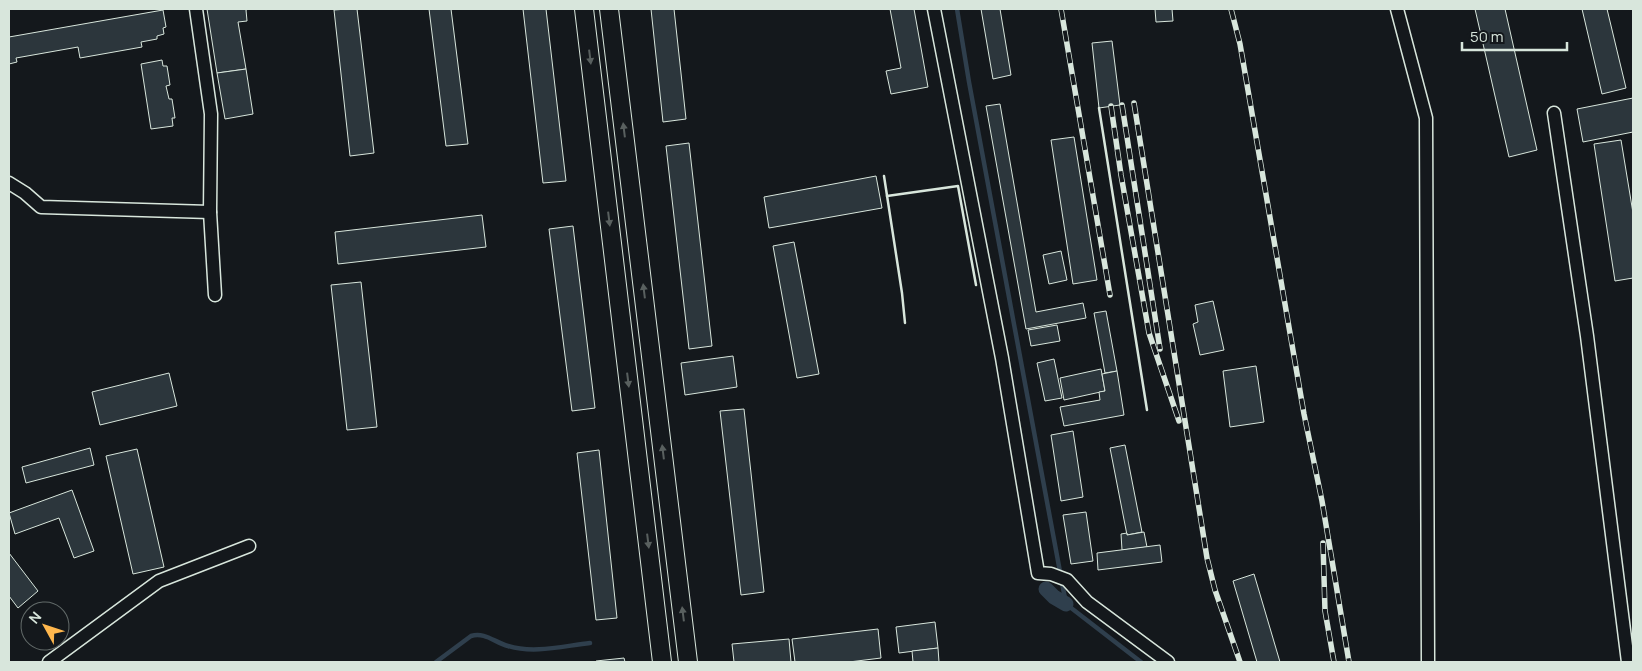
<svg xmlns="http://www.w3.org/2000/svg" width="1642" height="671" viewBox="0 0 1642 671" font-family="Manrope,sans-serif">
<rect width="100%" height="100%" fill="#14181c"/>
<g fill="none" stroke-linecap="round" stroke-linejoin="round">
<g stroke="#2f3f4d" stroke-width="4.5">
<path d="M957,9L969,82L1066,604L1141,662"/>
<path d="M436,662L471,636C485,632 494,642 508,646C534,654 563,646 590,643"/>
</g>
<path stroke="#2f3f4d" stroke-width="15" d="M1046,589L1054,597L1066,604"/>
</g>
<g fill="#2c363c" stroke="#d8e6dc">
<path d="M207,9H248L246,10L247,21L238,22L246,69L217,73Z"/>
<path d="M347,9H357L374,153L350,156L334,10Z"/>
<path d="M429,9H451L468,144L446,146Z"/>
<path d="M523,9H546L566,181L543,183Z"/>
<path d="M651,9H674L686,119L663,122Z"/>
<path d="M890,9H914L928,87L891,94L886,71L901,68Z"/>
<path d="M981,9H1000L1011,75L993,79Z"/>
<path d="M1155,9H1172L1173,21L1156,22Z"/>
<path d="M1475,9H1505L1537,150L1509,157Z"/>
<path d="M1582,9H1607L1626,88L1602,94Z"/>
<path d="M163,10L166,27L163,28L164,34L157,36V39L141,42L142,47L80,58L78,47L16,58L17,62L9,64V37Z"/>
<path d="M1112,41L1120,105L1099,108L1092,43Z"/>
<path d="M162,60L163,66H167L170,85L166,86L169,99H172L175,118H172L173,126L151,129L141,64Z"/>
<path d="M246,69L253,114L225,119L217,73Z"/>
<path d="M1633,98V132L1583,142L1577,109Z"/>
<path d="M1000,104L1036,312L1083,303L1086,318L1026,329L986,106Z"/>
<path d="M1074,137L1097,280L1073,284L1051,140Z"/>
<path d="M1621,140L1633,213V278L1615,281L1594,144Z"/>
<path d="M689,143L712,346L689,349L666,146Z"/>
<path d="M876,176L882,208L769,228L764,197Z"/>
<path d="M482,215L486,247L338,264L335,232Z"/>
<path d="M573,226L595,408L572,411L549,229Z"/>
<path d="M794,242L819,374L797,378L773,246Z"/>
<path d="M1061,251L1067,280L1049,284L1043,255Z"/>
<path d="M361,282L377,427L347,430L331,285Z"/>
<path d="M1213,301L1224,350L1200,355L1193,324L1198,322L1195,305Z"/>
<path d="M1106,311L1117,371L1105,373L1094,313Z"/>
<path d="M1057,325L1060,341L1031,346L1028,330Z"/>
<path d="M733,356L737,387L685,395L681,363Z"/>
<path d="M1054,359L1062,398L1045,401L1037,363Z"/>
<path d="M1256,366L1264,422L1230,427L1223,371Z"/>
<path d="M1101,369L1105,391L1064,400L1060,378Z"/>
<path d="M1117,371L1124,415L1064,426L1060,407L1100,400L1099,392L1105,391L1102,374Z"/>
<path d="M169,373L177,406L100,425L92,392Z"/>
<path d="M744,409L764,592L741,595L720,411Z"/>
<path d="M1073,431L1083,497L1061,501L1051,435Z"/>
<path d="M1125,445L1142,532L1127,535L1110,448Z"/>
<path d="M90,448L94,465L26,483L22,467Z"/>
<path d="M137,449L164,567L133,574L106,456Z"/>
<path d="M599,450L617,618L596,620L577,453Z"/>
<path d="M72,490L94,551L74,558L59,518L15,534L9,513Z"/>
<path d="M1086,512L1093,561L1071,564L1063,515Z"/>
<path d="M1144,532L1147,547L1122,550L1121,534L1127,533V535Z"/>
<path d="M1160,545L1162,562L1098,570L1097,553Z"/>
<path d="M9,553L38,591L18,608L9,596Z"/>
<path d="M1254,574L1280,662H1257L1233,581Z"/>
<path d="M935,622L938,648L899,653L896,627Z"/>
<path d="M878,629L881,658L849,662H795L792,639Z"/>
<path d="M789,639L791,662H734L732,644Z"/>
<path d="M938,648L939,662H913L912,651Z"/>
<path d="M624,658L625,662H596V661Z"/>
</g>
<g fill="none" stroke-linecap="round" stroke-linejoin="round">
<defs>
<g id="street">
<path d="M196,9L211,114L210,212L215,295"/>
<path d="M934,9L1002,358L1038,573L1051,574L1067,580L1087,602L1168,662"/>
<path d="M1397,9L1426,118L1428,662"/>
<path d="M1554,113L1587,336L1628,662"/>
<path d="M9,183L25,193L41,207L210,212"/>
<path d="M49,662L159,581L249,546"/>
</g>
<g id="secondary">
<path d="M584,9L662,662"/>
<path d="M609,9L688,662"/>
</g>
</defs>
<use href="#street" stroke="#d8e6dc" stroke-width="15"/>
<use href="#secondary" stroke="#d8e6dc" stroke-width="20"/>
<use href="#street" stroke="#14181c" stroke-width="12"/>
<use href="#secondary" stroke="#14181c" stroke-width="18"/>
<defs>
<g id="rail">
<path d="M1061,9L1110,295"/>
<path d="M1231,9L1240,44L1304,414L1322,501L1349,662"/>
<path d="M1134,103L1207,558L1215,590L1240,662"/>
<path d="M1122,105L1160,349"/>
<path d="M1111,106L1121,175L1149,333L1179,421"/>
<path d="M1323,543L1325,611L1334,662"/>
</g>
</defs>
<use href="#rail" stroke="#d8e6dc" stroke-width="5.5"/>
<use href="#rail" stroke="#14181c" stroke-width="4" stroke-dasharray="11" stroke-linecap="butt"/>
<g stroke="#d8e6dc" stroke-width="2.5">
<path d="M1099,108L1147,410"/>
<path d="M884,176L902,293L905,323"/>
<path d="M887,196L958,186L976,285"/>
</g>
</g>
<defs><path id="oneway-solid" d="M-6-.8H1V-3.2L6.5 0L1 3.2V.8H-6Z" transform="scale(1.25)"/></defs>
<g fill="#59605f">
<use href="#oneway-solid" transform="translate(590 57) rotate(83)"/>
<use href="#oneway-solid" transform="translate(624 130) rotate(-97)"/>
<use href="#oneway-solid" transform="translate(609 219) rotate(83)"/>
<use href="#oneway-solid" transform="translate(644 291) rotate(-97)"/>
<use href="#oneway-solid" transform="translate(628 380) rotate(83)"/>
<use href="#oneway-solid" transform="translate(663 452) rotate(-97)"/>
<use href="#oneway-solid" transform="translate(648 541) rotate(83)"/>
<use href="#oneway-solid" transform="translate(683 614) rotate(-97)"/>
</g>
<rect width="1642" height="671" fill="none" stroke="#d8e6dc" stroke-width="20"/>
<g transform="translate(45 626) rotate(310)"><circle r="24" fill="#14181c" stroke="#626a69"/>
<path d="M0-4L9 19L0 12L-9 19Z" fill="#ffb74d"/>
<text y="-8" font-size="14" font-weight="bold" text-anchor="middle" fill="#d8e6dc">N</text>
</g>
<path d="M1462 42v8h105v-8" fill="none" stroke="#d8e6dc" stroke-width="2.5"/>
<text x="1470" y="42" font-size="15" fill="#d8e6dc" stroke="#14181c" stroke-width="4" paint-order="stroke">50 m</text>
</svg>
